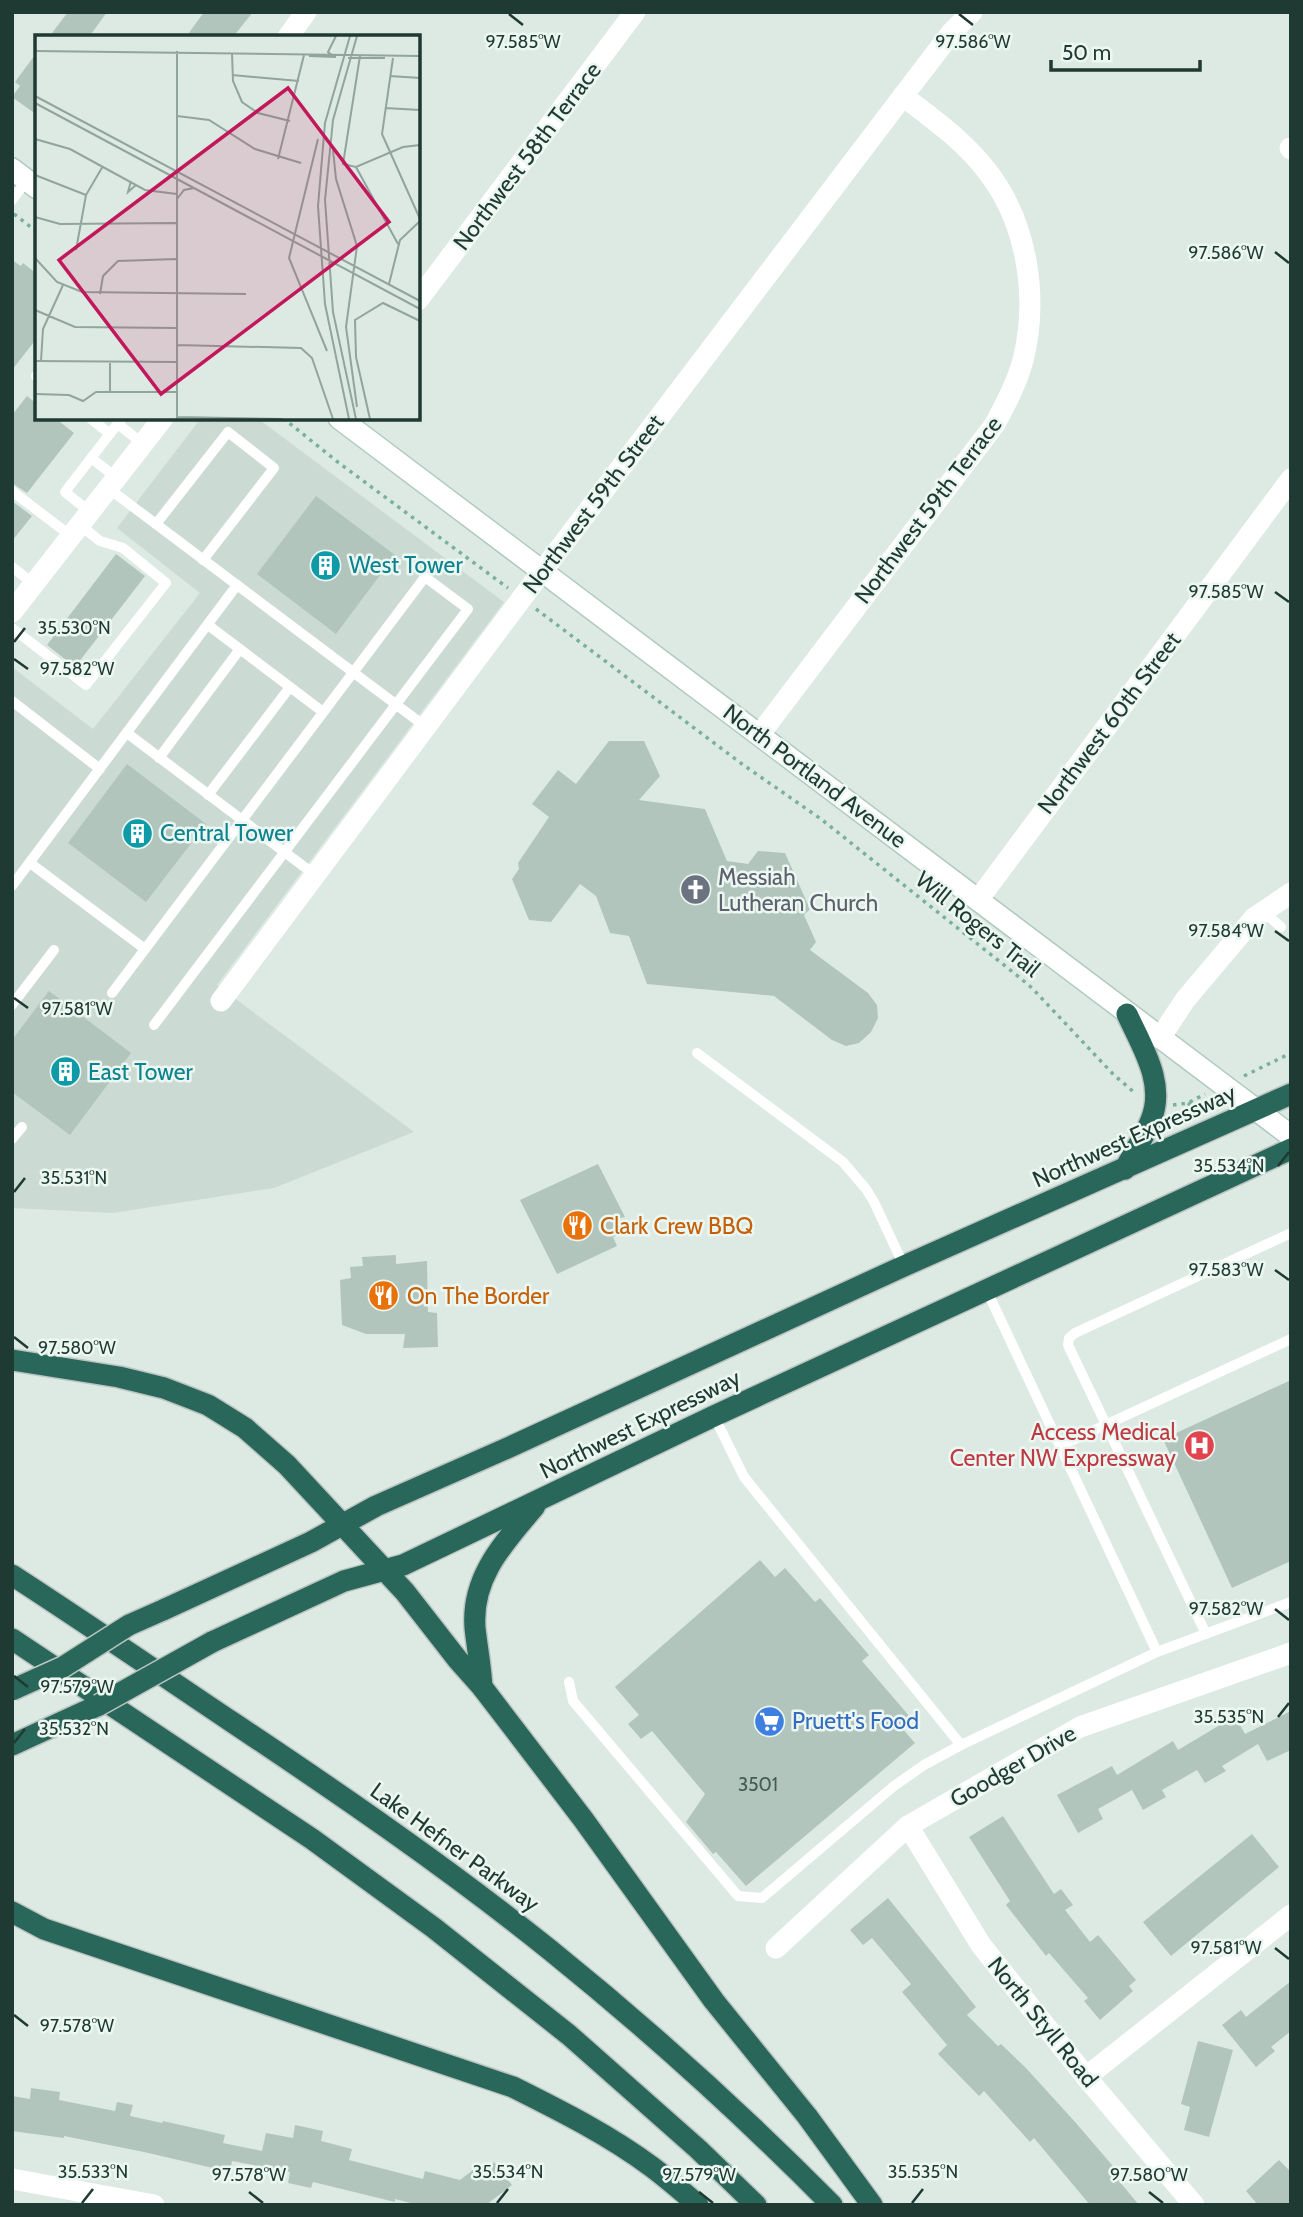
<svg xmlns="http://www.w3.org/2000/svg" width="1303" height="2217" viewBox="0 0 1303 2217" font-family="Cabin,sans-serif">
<rect width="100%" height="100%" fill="#ddeae4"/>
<path fill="#cbdad3" d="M201,418H257L504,602L217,985L414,1132L274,1188L113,1213L12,1208V667L93,729L200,593L117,528Z"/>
<g fill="#b2c5bd">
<path d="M68,12H107L89,37H49Z"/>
<path d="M204,12H253L233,37H186Z"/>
<path d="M37,52V115L12,97L20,86L15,82Z"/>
<path d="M12,260L21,266L23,263L37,274V338L12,370Z"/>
<path d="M27,396L37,404V418H55L74,433L27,493L12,483V415Z"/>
<path d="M316,496L395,555L336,634L257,574Z"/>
<path d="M12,501L32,516L12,541Z"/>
<path d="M116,554L145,576L75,667L47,645Z"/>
<path d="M609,741H644L660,776L639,800L705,809L727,861L748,864L758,851L785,853L810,909L804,915L816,942L810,950L868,993L877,1005L878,1018L871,1032L859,1043L846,1046L832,1040L774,996L647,984L629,936L610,933L596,896L580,884L551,922L529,920L512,879L519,869L518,863L549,817L532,804L558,770L576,784Z"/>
<path d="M127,764L206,824L146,902L68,843Z"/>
<path d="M49,991L131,1053L70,1135L12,1092V1040Z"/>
<path d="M598,1164L625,1217L617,1219L625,1233L613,1237L617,1246L557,1274L520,1200Z"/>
<path d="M396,1255V1264L427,1261L428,1312L437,1313L438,1347L403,1348L405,1334H366L342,1325L340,1280L351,1278L350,1267L363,1266L362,1257Z"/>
<path d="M1291,1380V1561L1232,1588L1163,1439Z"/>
<path d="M760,1560L775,1577L785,1568L815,1602L820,1598L869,1655L862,1661L910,1717L900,1726L915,1743L746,1886L716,1852L713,1854L686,1822L705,1794L652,1731L641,1739L628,1724L639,1715L615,1687Z"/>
<path d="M1291,1711V1750L1267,1761L1258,1744L1222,1766L1226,1771L1205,1783L1197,1770L1162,1790L1166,1797L1143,1810L1132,1790L1098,1809L1103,1819L1078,1833L1057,1795L1112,1766L1117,1775L1173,1741L1178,1750L1235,1716L1245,1734Z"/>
<path d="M1003,1816L1054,1894L1061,1889L1073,1905L1065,1910L1090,1942L1098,1935L1136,1980L1129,1986L1133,1991L1100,2020L1084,2001L1088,1998L1049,1953L1046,1956L1006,1905L1010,1901L969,1837Z"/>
<path d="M1252,1834L1279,1867L1171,1956L1143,1922Z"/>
<path d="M888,1898L976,2007L967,2015L998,2046L1001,2044L1025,2067L1076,2123L1118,2172L1114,2175L1139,2205H1090L1034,2138L1030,2142L984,2091L979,2096L938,2054L947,2045L902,1992L911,1984L872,1938L863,1945L850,1930Z"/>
<path d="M1291,1981V2031L1271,2047L1275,2051L1256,2067L1222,2025L1241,2010L1246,2017Z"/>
<path d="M1198,2041L1233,2050L1209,2137L1184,2130L1190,2107L1181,2104Z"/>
<path d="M31,2088L60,2092L59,2100L115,2111L117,2102L133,2105L130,2116L162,2123L163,2121L225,2135L223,2143L262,2151L266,2133L293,2138L295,2125L323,2131L321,2141L352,2149L349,2160L423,2179L425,2171L460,2180L473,2170L482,2172L494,2162L512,2185L486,2205H418L395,2199V2202L313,2182L311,2188L288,2183L290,2172L232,2161L230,2172L144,2152L64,2136V2138L12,2131V2096L30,2099Z"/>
<path d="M1279,2160L1291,2172V2205H1258L1246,2191Z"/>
</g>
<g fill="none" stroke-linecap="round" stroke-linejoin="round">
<defs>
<g id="secondary">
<path d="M12,169L37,188"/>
<path d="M339,418L1291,1136"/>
</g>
<g id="highway">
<path d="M1125,1169C1133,1153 1145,1136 1151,1120C1166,1083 1142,1047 1127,1014"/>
<path d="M12,1360L119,1377L164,1388L208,1405L245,1428L287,1465L405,1592L458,1660L482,1687L583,1819L714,2001L807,2116L872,2205"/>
<path d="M12,1575C86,1623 159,1673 232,1722C340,1794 448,1868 550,1950C648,2029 743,2115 832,2205"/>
<path d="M163,1610L311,1542L376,1506L512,1446L904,1266L1291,1094"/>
<path d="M12,1639L312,1839L434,1928L569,2035L698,2149L756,2205"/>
<path d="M212,1642L344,1581L403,1565L714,1416L1291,1149"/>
<path d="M482,1687C481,1667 477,1647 475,1628C471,1576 505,1542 535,1506"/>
<path d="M12,1745L99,1705"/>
<path d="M12,1912L44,1929L513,2087C561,2111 609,2135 652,2167C668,2179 683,2192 698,2205"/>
</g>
</defs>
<use href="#secondary" stroke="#b0cac0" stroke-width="24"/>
<use href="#highway" stroke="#bcc4c2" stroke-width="24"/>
<g stroke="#7bb09e" stroke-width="3.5" stroke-dasharray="3.5 5" stroke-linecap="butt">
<path d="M14,214L37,232"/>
<path d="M283,418L339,463L508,588"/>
<path d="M536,609L742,764L821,819L1019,977L1032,988L1113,1074L1136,1094"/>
<path d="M1244,1076L1291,1053"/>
<path d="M1188,1103L1197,1110"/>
<path d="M1173,1105L1188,1103L1205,1094"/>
</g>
<g stroke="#fff" stroke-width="10">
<path d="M12,200L27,180"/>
<path d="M36,376L37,377"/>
<path d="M90,418L110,434"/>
<path d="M118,424L143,444"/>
<path d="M91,458L117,478"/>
<path d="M108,488L426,727"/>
<path d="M12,491L71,536"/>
<path d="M90,512L65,492L122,418"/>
<path d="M156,524L228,432L274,468L203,560"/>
<path d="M12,567L34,584"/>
<path d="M208,625L323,712"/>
<path d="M12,628L86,685L166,583L123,548L100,541L80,525"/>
<path d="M12,701L100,769"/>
<path d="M127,733L315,875"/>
<path d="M159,758L240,649"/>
<path d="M208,795L290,687"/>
<path d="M30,863L145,949"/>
<path d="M12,886L237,585"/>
<path d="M1264,912L1281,927"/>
<path d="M112,993L425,577L468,609L154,1025"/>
<path d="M12,1005L54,950"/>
<path d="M697,1053L843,1162L866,1189L874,1202L904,1266"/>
<path d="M12,1139L22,1127"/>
<path d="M987,1291L1157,1652"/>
<path d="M714,1416L744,1477L961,1745L1157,1652L1291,1602"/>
<path d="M1060,1446L1291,1339"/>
<path d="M1206,1634L1068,1345L1069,1338L1075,1333L1291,1233"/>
<path d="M569,1682L573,1701L738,1896L762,1898L894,1786L924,1765L961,1745"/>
</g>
<g stroke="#fff" stroke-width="21">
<path d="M288,37L306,12"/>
<path d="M1290,148L1291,149"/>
<path d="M418,300L635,12"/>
<path d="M12,612L163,418"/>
<path d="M760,734L995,424C1006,403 1017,383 1023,360C1039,297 1027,222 987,171C964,141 933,119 903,96"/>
<path d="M978,900L1291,479"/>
<path d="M221,1001L522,598L903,96L952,32L972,12"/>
<path d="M1160,1038L1185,1000L1254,918L1291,893"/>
<path d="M908,1826L981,1945L1086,2077L1194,2205"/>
<path d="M776,1948L908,1826L1080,1727L1291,1653"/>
<path d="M1086,2077L1291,1915"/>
<path d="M12,2179L154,2205"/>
</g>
<use href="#secondary" stroke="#fff" stroke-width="21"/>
<use href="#highway" stroke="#286759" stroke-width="21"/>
<defs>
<g id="highway-bridge">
<path d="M12,1690L63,1667L129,1625L163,1610"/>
<path d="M99,1705L212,1642"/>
</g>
</defs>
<use href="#highway-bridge" stroke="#bcc4c2" stroke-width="24" stroke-linecap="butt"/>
<use href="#highway-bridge" stroke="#286759" stroke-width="21"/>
</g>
<path fill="none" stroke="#1e3a32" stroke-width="2.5" d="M509,14L523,25M959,14L973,25M1275,252L1289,263M1275,592L1289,602M14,642L25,628M14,659L28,669M1275,931L1289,941M14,998L28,1008M1278,1166L1289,1152M14,1192L25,1178M1275,1270L1289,1280M14,1337L28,1348M1275,1609L1289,1620M14,1676L28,1687M1278,1717L1289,1703M14,1743L25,1729M1275,1948L1289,1959M14,2015L28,2026M249,2192L263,2203M699,2192L713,2203M1149,2192L1163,2203M82,2203L93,2189M497,2203L508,2189M912,2203L923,2189"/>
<defs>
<symbol id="building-disc" viewBox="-11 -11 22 22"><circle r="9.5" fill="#0f9aa8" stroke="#edf7f2"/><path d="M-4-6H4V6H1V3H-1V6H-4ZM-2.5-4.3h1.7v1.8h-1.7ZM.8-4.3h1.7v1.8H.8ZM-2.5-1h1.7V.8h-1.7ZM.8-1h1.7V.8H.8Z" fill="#fff"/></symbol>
<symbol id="church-disc" viewBox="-11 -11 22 22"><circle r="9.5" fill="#6b7280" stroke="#edf7f2"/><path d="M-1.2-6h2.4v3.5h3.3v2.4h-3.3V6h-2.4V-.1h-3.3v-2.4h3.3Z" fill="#fff"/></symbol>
<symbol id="restaurant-disc" viewBox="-11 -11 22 22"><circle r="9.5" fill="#e8710a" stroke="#edf7f2"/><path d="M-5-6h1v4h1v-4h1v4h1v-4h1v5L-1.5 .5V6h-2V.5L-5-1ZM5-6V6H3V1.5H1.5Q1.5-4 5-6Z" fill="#fff"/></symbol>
<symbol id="hospital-disc" viewBox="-11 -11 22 22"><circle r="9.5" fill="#e0444e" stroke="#edf7f2"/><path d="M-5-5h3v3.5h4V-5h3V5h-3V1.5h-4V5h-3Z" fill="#fff"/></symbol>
<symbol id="supermarket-disc" viewBox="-11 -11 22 22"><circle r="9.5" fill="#3f7fe0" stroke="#edf7f2"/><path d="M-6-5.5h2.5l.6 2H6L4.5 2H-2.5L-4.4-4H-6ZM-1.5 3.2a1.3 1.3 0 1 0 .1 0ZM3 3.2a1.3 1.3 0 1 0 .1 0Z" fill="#fff"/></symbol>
</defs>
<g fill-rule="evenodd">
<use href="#building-disc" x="308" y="548" width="35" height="35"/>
<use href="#building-disc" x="120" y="816" width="35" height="35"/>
<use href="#church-disc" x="678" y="872" width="35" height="35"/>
<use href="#building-disc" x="48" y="1054" width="35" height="35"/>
<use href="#restaurant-disc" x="560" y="1208" width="35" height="35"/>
<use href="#restaurant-disc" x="366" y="1278" width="35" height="35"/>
<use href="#hospital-disc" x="1182" y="1428" width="35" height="35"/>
<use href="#supermarket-disc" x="752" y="1704" width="35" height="35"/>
</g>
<g text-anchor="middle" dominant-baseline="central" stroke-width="5" stroke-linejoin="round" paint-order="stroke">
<g font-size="19" fill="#435d55">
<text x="758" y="1784">3501</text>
</g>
<g font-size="23" fill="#1e3a32" stroke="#edf7f2">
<text transform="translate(527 156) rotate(-53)">Northwest 58th Terrace</text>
<text transform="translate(593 504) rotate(-53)">Northwest 59th Street</text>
<text transform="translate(928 510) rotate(-53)">Northwest 59th Terrace</text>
<text transform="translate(1109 723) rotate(-53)">Northwest 60th Street</text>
<text transform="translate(815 776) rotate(37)">North Portland Avenue</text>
<text transform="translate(978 924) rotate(39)">Will Rogers Trail</text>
<text transform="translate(1134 1136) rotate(-24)">Northwest Expressway</text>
<text transform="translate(640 1424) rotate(-26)">Northwest Expressway</text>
<text transform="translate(1013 1766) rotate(-30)">Goodger Drive</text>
<text transform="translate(455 1847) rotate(36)">Lake Hefner Parkway</text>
<text transform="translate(1043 2022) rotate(51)">North Styll Road</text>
</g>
<g font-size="23" fill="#0d838f" stroke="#edf7f2" text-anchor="start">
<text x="349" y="565">West Tower</text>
<text x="160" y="833">Central Tower</text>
<text x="88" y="1072">East Tower</text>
</g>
<g font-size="23" fill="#5b616d" stroke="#edf7f2" text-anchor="start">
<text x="718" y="877">Messiah<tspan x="718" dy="26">Lutheran Church</tspan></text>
</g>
<g font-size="23" fill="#c56008" stroke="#edf7f2" text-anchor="start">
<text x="600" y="1226">Clark Crew BBQ</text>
<text x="407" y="1296">On The Border</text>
</g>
<g font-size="23" fill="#be3a42" stroke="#edf7f2" text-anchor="end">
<text x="1176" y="1432">Access Medical<tspan x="1176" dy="26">Center NW Expressway</tspan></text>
</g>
<g font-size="23" fill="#366cbe" stroke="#edf7f2" text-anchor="start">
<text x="792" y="1721">Pruett's Food</text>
</g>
</g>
<g transform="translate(35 35)">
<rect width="385" height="385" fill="#ddeae4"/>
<path fill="none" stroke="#91a49d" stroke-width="2" d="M0,16L385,21M197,18L198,46L207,67L223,78L255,86M274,21L301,22M325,21L308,129L321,132L368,112L385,110M299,22L293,17L301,1M313,23H350M358,23L347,99L385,184M197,40L264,46M355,41L385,43M0,61L385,266M0,68L385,274M350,73L385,75M142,81L174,85L220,114L266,128M0,104L35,114L110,155L142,159M283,104L254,223L292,316M298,115L301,144L322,211L311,292L322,372M243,124L269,20M321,132L363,209M0,140L51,160M96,146L93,157L101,150M142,164L149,155L159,153M0,182L25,189L141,188M41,215L51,160L68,131M0,223L22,247L47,257L211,259M354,249L365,205L385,186M65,259L68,241L83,226L141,224M0,275L40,292L141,293M142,310L266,313L277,323L298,384M0,326L141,327M6,326L8,294L28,250M75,357V326M0,359L34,360L48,366L61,357H142M142,382L248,384M142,384V16M314,384L290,269L283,171L290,88L315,1M321,384L298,277L290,165L298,85L322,1M335,384L321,322L320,285L348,268L385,286"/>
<path fill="#c2185b" fill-opacity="0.15" stroke="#c2185b" stroke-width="3.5" d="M253,53L354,187L126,359L24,225Z"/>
<rect width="385" height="385" fill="none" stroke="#1e3a32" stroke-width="3.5"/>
</g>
<g font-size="18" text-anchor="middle" fill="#1e3a32" stroke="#edf7f2" stroke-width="5" stroke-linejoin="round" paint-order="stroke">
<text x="523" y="48">97.585°W</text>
<text x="973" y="48">97.586°W</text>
<text x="1226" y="259">97.586°W</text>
<text x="1226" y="598">97.585°W</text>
<text x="74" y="634">35.530°N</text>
<text x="77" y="675">97.582°W</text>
<text x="1226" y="937">97.584°W</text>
<text x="77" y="1015">97.581°W</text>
<text x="1229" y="1172">35.534°N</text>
<text x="74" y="1184">35.531°N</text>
<text x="1226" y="1276">97.583°W</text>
<text x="77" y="1354">97.580°W</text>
<text x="1226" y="1615">97.582°W</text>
<text x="77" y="1693">97.579°W</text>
<text x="1229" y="1723">35.535°N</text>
<text x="74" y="1735">35.532°N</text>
<text x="1226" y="1954">97.581°W</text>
<text x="77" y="2032">97.578°W</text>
<text x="93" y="2178">35.533°N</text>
<text x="508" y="2178">35.534°N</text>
<text x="923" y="2178">35.535°N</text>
<text x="249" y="2181">97.578°W</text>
<text x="699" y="2181">97.579°W</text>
<text x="1149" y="2181">97.580°W</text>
</g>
<rect width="1303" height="2217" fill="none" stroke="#1e3a32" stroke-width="28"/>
<path d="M1051 60v10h149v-10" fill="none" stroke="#1e3a32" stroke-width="3.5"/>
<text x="1062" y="60" font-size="21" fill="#1e3a32" stroke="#edf7f2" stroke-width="5" paint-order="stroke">50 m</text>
</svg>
